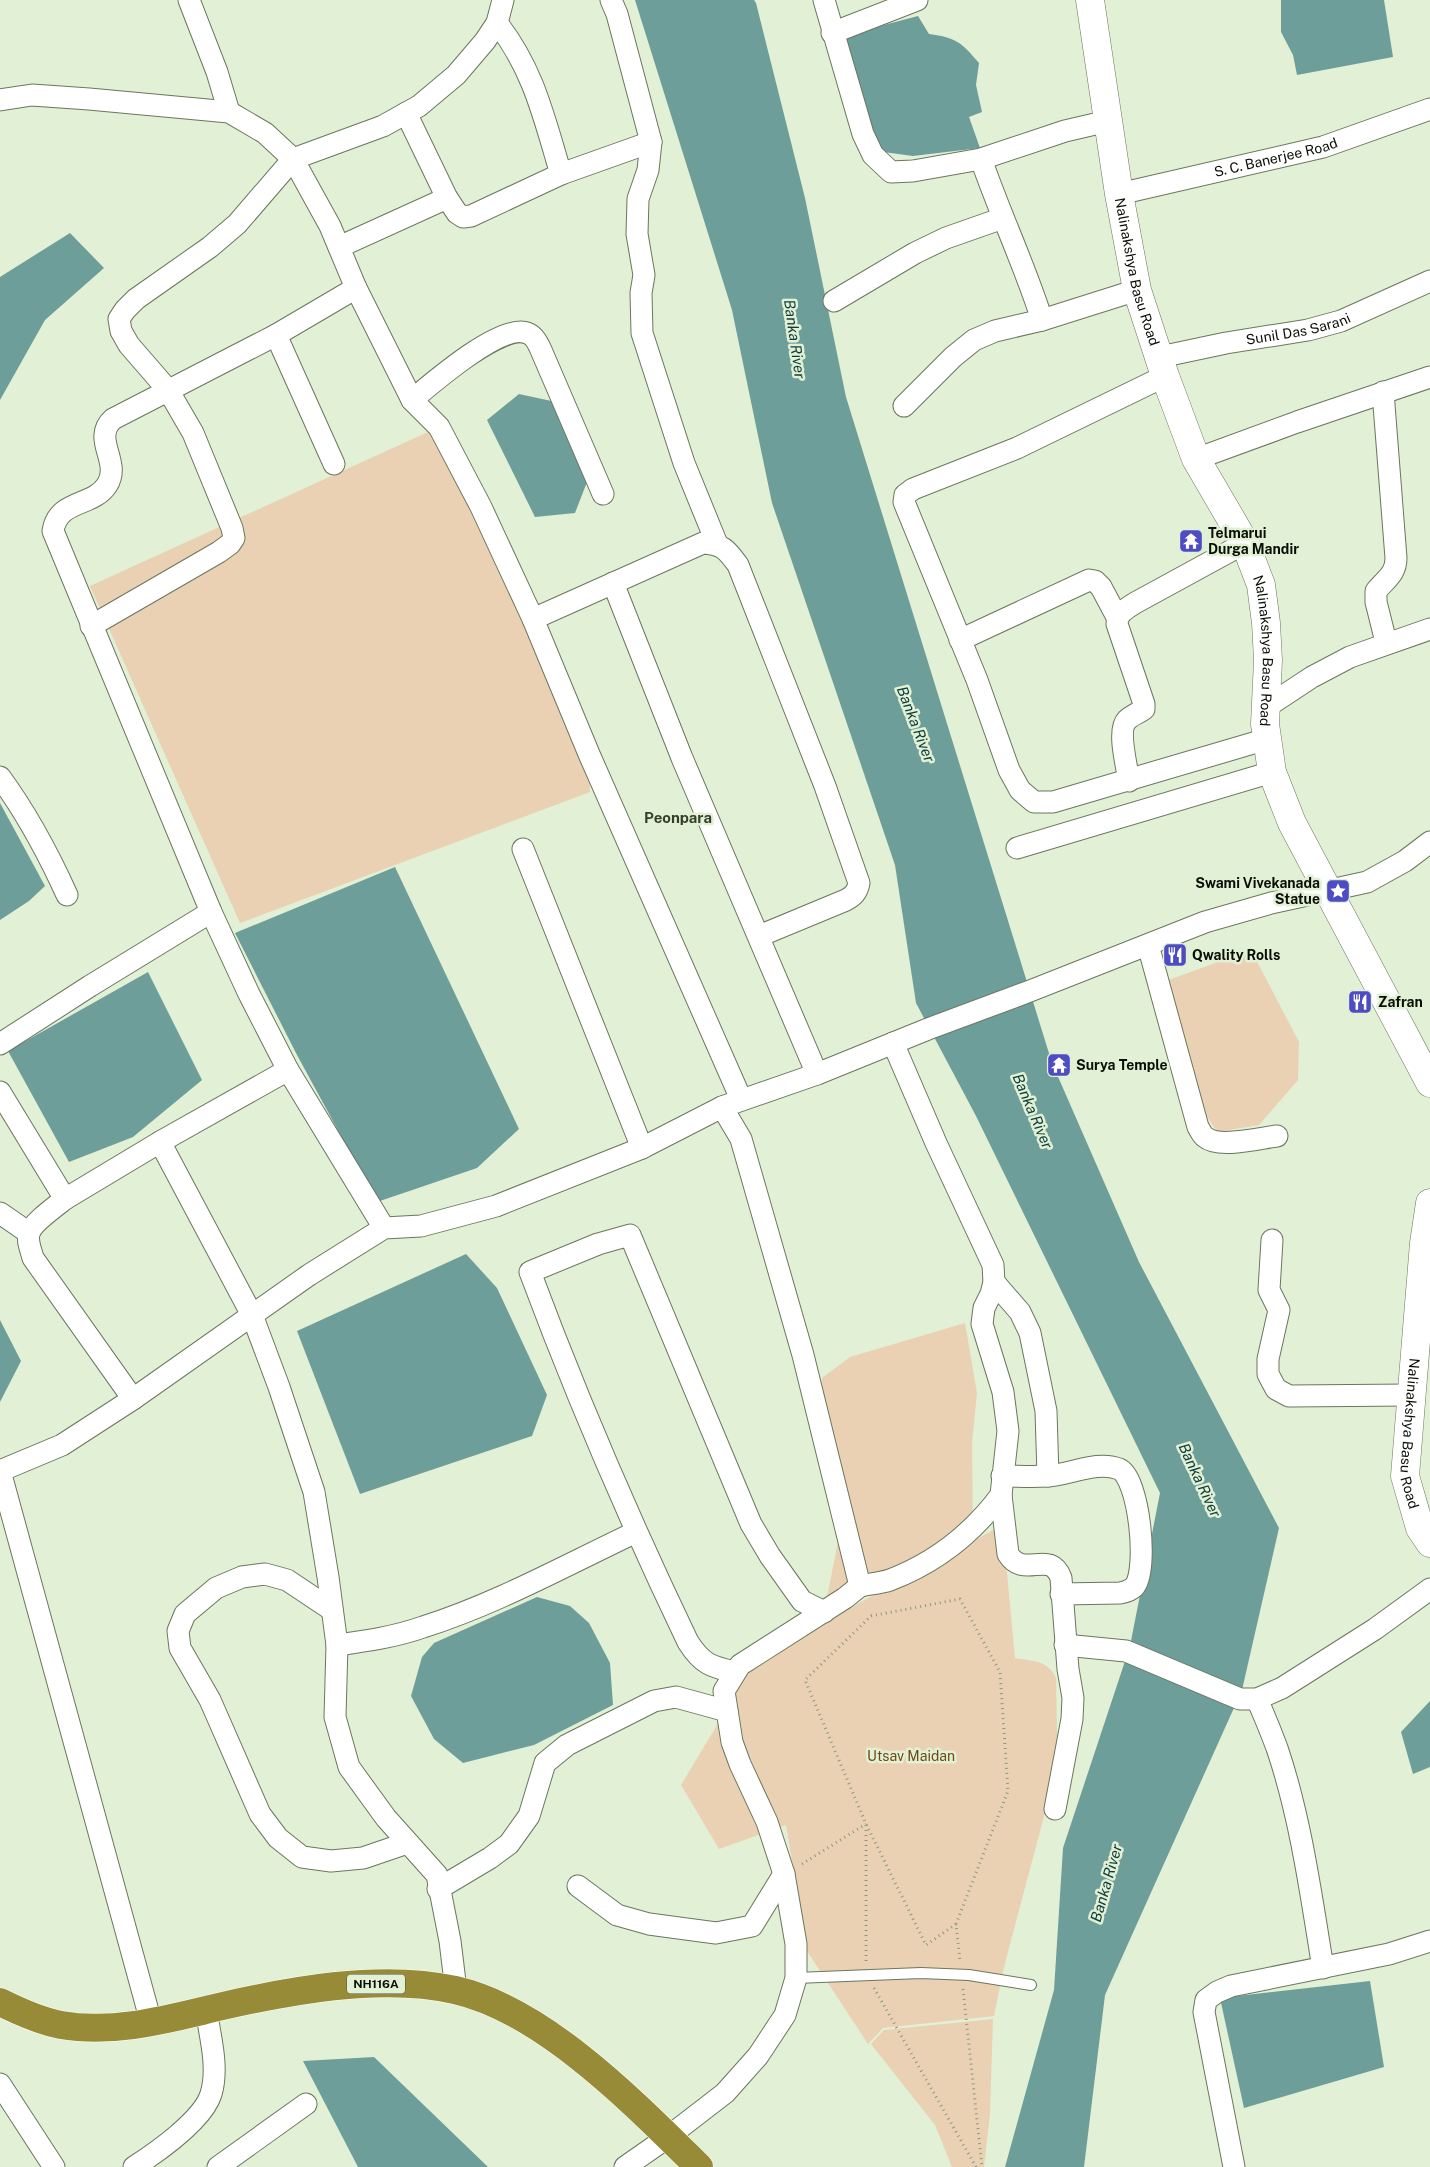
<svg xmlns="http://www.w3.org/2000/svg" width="1430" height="2167" viewBox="0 0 1430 2167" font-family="'Public Sans',sans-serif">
<rect width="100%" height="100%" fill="#e2f0d5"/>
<g fill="#ead1b3">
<path d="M439,427L589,754L590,792L240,923L90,586Z"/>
<path d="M1251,950L1299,1042L1298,1080L1259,1125L1217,1132L1183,1079L1152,986Z"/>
<path d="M965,1323L977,1393L972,1443L973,1533L824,1612L843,1517L818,1423L822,1378L850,1357Z"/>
<path d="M997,1528L1007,1573L1015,1658C1031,1661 1049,1660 1056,1678L1057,1733L1063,1745L1004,1967L994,2016L883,2028L868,2044L807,1951L786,1825L719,1849L681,1785L732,1700L747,1664Z"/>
<path d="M993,2019L990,2114L984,2167H952L935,2125L871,2044L884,2030Z"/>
</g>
<g fill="#6d9e9a">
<path d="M635,0H754L756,3L805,198L846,397L1052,1063L1139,1262L1279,1528L1242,1690L1105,1995L1084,2167H1005L1054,1990L1063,1848L1130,1646L1160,1493L976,1116L916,1003L895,865L772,503L732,310Z"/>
<path d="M1281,0H1384L1393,57L1297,75L1293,55L1281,32Z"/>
<path d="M918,16L929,34C957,38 961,42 979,63L976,85L982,112L969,117L980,148L913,156L876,151L844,50L846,35Z"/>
<path d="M70,233L104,268L45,320L0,400V277Z"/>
<path d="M519,394L556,402L587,482L575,513L535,517L487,420Z"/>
<path d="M0,803L45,886L29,901L0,920Z"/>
<path d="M395,867L519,1129L477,1168L377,1202L297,1055L235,933Z"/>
<path d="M148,972L202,1080L133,1137L69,1162L8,1051Z"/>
<path d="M466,1254L497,1288L547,1395L532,1436L360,1494L297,1331Z"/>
<path d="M0,1320L21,1361L0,1402Z"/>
<path d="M537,1597L570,1606L589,1623L610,1663L613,1705L534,1745L463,1763L434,1739L411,1696L422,1657L434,1643Z"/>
<path d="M1430,1701V1767L1413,1774L1401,1732Z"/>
<path d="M1370,1981L1384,2067L1244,2108L1220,1998Z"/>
<path d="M374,2057L488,2167H358L303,2061Z"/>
</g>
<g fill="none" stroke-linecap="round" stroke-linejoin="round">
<defs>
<path id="lane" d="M796,1978L921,1973L969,1975L1031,1985"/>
<g id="street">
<path d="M189,0L217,72L229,112"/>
<path d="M611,0L617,14L651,142L648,170L638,199L637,234L644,275L641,293L642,333L684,463L717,544"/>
<path d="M824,0L863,134L873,155L891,172L913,171L981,159L1065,131L1108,121"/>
<path d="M497,23C534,70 544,118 561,174"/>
<path d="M832,33L917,0"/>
<path d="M0,100L32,95L89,99L229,112L265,133L293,159L330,226L356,288L412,400L439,427L481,507L533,619L589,754L741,1099"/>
<path d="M406,113L447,198L457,213L463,217L471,216L561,174L651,142"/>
<path d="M981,159C1000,214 1025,266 1042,320"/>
<path id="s1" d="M1119,194L1323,147L1430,109"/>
<path d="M339,247L447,198"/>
<path d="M356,288L276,335L113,419C91,439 122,462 107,485C93,507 58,499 53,531L211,912L249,994L288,1070L384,1228"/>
<path d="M834,301L915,253L946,238L1003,218"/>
<path d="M276,335L334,464"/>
<path id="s2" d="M1160,357L1226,343L1308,330L1341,321L1430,281"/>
<path d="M1165,376L1017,448L913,489L905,495L904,502L977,680L1009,770L1020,790L1034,802H1053L1267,739"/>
<path d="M1383,392L1396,558C1396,574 1386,579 1376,591V602L1386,642"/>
<path d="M412,400C431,384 501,323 527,333C534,335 538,343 541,350L603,494"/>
<path d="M904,406L953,357L974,340L995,331L1042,320L1137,290"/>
<path d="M1196,459L1297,422L1430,377"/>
<path d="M613,583L682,758L817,1074"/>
<path d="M533,619L703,543C723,544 727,550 738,565L825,786L859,883C857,893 853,896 846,900L759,936"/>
<path d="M91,626L219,552L230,544L234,538L232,528L193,433L168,390L129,345L121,331L119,319L125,310L136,299L210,247L237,224L293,159L383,126L419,106L456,75L485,41L497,23L503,0"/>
<path d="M960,640L1089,580L1095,581L1101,587L1117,617"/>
<path d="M1265,708L1312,677L1350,657L1430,629"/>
<path d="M0,777C27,814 48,853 67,895"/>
<path d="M1129,781C1127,767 1117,730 1127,720C1132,715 1139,713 1144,709V704L1117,624C1117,613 1126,609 1135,603L1245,543"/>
<path d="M1017,848L1272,772"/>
<path d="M523,849L642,1148"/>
<path d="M1148,945L1198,1127C1200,1130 1202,1135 1205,1137C1219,1149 1260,1138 1277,1136"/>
<path d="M893,1043L936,1143L993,1265L994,1282L991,1294L984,1308L982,1324L1003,1392L1008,1431L1001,1495L1008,1554C1024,1580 1050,1548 1061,1578L1068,1669L1073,1698L1072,1719L1055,1809"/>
<path d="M0,1044L90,986L211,912"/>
<path d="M0,1092L65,1199L160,1142L288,1070"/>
<path d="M160,1142L252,1315L279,1387L314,1492L328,1577L337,1645L335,1717L349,1767L386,1818L437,1875L450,1941L456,1990"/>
<path d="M65,1199C56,1206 31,1224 29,1234C27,1242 31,1250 33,1258L133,1399"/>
<path d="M0,1213L29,1233"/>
<path d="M1272,1240L1269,1290L1279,1310L1268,1359V1374L1276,1389L1289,1396L1411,1395"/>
<path d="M994,1282L1020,1312L1030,1333L1046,1411L1048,1476"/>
<path d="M1002,1476C1017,1476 1032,1477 1048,1476C1069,1475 1098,1460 1119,1469C1139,1477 1149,1571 1134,1587C1130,1591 1125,1592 1120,1593L1061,1594"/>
<path d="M860,1586C870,1584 881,1583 890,1580C937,1562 972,1534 1001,1495"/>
<path d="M332,1610L287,1580L265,1574L242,1577L216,1588L185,1614L178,1631L180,1648L210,1700L260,1814L278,1838L302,1857L331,1861L363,1858L407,1843"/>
<path d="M337,1645C366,1641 395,1637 423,1627C496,1604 566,1565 636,1532"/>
<path d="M1065,1645L1126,1651L1240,1699H1257L1282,1688L1375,1629L1430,1589"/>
<path d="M735,1672C711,1667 702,1664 688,1642C630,1521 577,1398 530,1272L598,1244L630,1235L751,1524L770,1556L802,1601L824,1612"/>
<path d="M1257,1699C1264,1715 1271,1732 1277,1748C1301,1819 1311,1895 1323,1968"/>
<path d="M578,1886L617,1915L649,1924L716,1933L752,1926L784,1874"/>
<path d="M438,1889L490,1858L509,1844L529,1816L545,1763L567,1745L654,1701L676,1697L727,1711"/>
<path d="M151,2022L0,1471L62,1445L133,1399L309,1275L384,1228L421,1226L496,1206L642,1148L722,1107L817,1074L928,1029L1030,991L1205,922L1271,903L1367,882L1405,861L1430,842"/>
<path d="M0,2084L54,2167"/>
<path d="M134,2167C157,2152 203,2120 211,2094C219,2068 210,2036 206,2010"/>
<path d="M218,2167L306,2104"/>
<path d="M625,2167L668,2137L725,2093L758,2056L785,2015L796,1978V1944L784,1874L767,1822L740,1764L732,1742L724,1691L740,1665L845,1598L860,1586L803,1355L741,1139L722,1107"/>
<path d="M1234,2167L1204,2012L1206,2000L1217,1992L1231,1986L1389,1954L1430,1941"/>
</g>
<g id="secondary">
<path id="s3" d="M1090,0L1119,194L1137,290L1165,376L1196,459L1245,543L1261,585L1266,623L1268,660L1265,724L1272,772L1292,823L1430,1083"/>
<path id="s4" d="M1430,1203L1424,1243L1405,1476L1420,1528L1430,1543"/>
</g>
<path id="highway" d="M0,2002C20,2012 40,2021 61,2025C113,2034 164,2020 214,2008C287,1991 380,1973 455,1990C544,2010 635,2104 699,2167"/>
</defs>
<use href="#lane" stroke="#6a775e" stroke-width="12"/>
<use href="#street" stroke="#6a775e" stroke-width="23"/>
<use href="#secondary" stroke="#6a775e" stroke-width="29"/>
<use href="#highway" stroke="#fff" stroke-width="29"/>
<g stroke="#8d9884" stroke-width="3" stroke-dasharray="1 4" stroke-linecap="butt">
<path d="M866,1825V1961"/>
<path d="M802,1864L866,1824"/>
<path d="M956,1924L926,1945L866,1824L805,1680L871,1616L960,1599L1000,1672L1008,1791L956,1924L960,1961"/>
<path d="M874,1988L976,2167"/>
<path d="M963,1989L982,2167"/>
</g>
<use href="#lane" stroke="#fff" stroke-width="10"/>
<use href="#street" stroke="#fff" stroke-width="21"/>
<use href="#secondary" stroke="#fff" stroke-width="28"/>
<use href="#highway" stroke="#978b37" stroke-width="28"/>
</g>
<defs>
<symbol id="temple-square" viewBox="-11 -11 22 22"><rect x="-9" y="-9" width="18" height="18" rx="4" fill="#4d4cc3" stroke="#e2f0d5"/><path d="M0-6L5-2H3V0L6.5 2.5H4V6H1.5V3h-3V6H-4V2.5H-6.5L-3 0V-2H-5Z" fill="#fff"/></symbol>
<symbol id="sight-square" viewBox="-11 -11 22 22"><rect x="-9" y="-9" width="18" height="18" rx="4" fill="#4d4cc3" stroke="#e2f0d5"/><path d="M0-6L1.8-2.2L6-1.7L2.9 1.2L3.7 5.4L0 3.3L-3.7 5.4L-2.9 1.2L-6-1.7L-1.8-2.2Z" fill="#fff"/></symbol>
<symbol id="restaurant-square" viewBox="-11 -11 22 22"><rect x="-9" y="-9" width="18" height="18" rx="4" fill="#4d4cc3" stroke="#e2f0d5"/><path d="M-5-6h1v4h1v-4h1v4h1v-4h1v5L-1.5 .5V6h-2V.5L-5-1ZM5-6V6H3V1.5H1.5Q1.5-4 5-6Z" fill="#fff"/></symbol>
</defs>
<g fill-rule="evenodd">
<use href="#temple-square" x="1177" y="527" width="28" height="28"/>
<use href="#sight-square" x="1324" y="877" width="28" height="28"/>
<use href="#restaurant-square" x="1161" y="941" width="28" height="28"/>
<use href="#restaurant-square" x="1346" y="988" width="28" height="28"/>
<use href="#temple-square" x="1045" y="1051" width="28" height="28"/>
</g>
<g text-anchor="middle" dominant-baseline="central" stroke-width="5" stroke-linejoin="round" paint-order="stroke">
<rect fill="#e2f0d5" stroke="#4b5244" stroke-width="1" x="347" y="1974.5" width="58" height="19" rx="4"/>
<g font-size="12" font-weight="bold" fill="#0a0f06">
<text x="376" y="1984">NH116A</text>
</g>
<g font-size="14" fill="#0a0f06" stroke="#e2f0d5">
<text stroke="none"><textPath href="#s1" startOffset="161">S. C. Banerjee Road</textPath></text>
<text stroke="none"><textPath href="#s3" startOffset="276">Nalinakshya Basu Road</textPath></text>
<text stroke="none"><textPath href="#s2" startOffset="141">Sunil Das Sarani</textPath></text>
<text stroke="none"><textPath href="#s3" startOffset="681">Nalinakshya Basu Road</textPath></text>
<text stroke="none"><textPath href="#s4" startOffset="232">Nalinakshya Basu Road</textPath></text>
</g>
<g font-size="14" font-weight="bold" fill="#0a0f06" stroke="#e2f0d5" text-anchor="start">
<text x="1208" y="533">Telmarui<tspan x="1208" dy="16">Durga Mandir</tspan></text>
<text x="1320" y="883" text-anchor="end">Swami Vivekanada<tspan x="1320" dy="16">Statue</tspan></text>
<text x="1192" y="955">Qwality Rolls</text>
<text x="1378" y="1002">Zafran</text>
<text x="1076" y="1065">Surya Temple</text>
</g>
<g font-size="14" fill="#6e4914" stroke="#e2f0d5">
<text x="911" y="1756">Utsav Maidan</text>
</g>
<g font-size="15" font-style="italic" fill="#0c3c39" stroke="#e2f0d5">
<text transform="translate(795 339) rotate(82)">Banka River</text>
<text transform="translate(916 724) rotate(69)">Banka River</text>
<text transform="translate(1033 1111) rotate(67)">Banka River</text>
<text transform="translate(1200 1480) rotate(65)">Banka River</text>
<text transform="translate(1106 1883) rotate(-74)">Banka River</text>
</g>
<g font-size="15" font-weight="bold" fill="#343f29" stroke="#e2f0d5">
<text x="678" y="817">Peonpara</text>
</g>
</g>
</svg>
